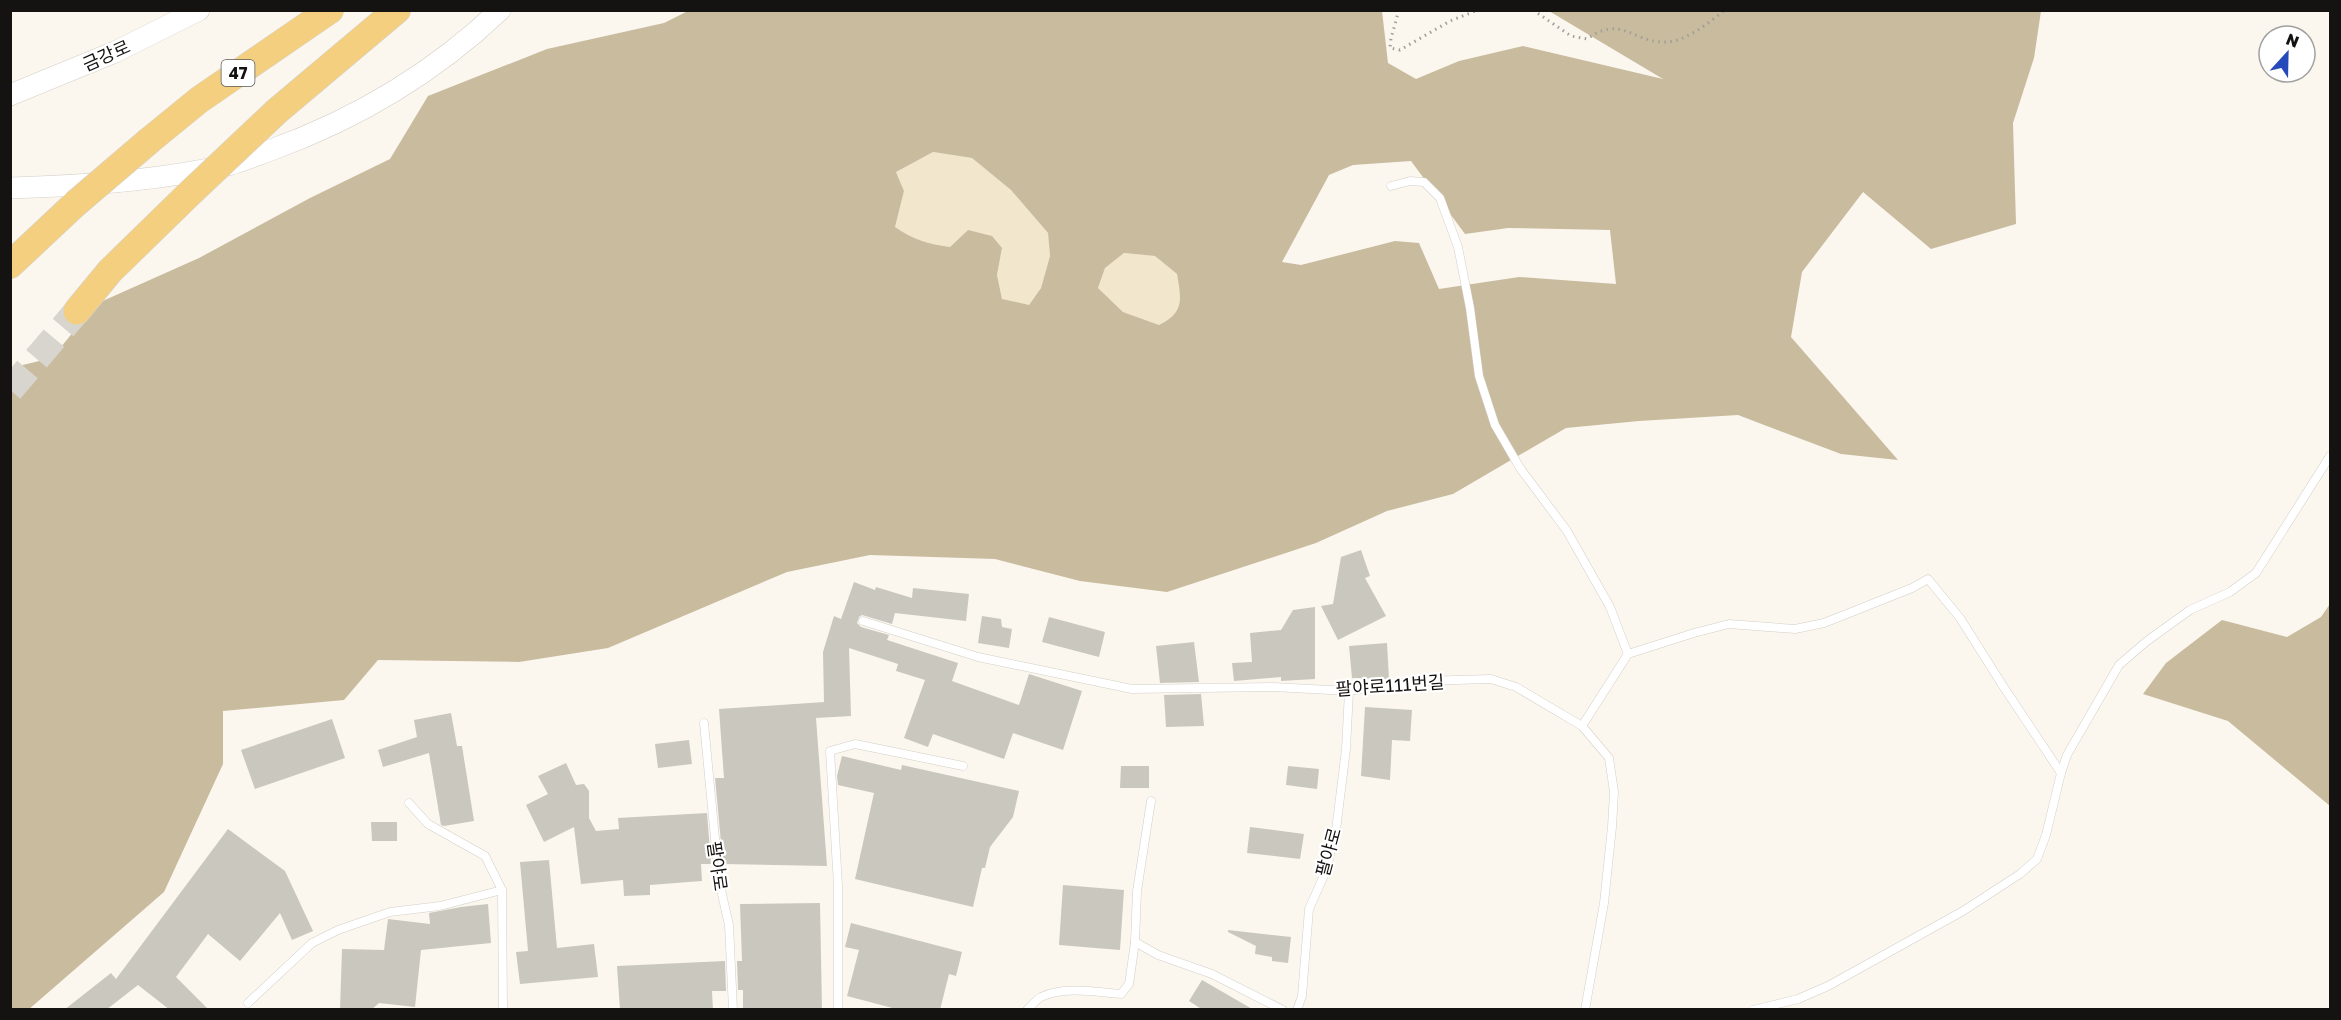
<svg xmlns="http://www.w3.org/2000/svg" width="2341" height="1020" viewBox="0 0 2341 1020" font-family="'Golos Text','Noto Sans KR',sans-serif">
<rect width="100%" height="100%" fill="#fbf7ef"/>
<g fill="#f2e6cc">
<path d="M932,152L972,158L1011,190L1048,233L1050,256L1041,288L1028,306L1002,300L997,275L1002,248L968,230L950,247C928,244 913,240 895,227L904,191L896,172Z"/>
<path d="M1124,253L1155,256L1177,274C1181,299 1185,312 1159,325L1123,312L1098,288L1105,268Z"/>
</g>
<g fill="#c9bb9e" fill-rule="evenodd">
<path d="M688,11H1382L1388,63L1416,79L1459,61L1523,46L1663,79L1549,11H2041L2034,58L2013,123L2016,224L1931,249L1863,192L1802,272L1791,337L1898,460L1841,454L1738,415L1639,421L1566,428L1453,494L1387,511L1316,543L1167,592L1080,581L995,559L870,555L787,572L608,648L519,662L378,660L344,700L223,711V764L164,892L28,1010L10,1009V368L52,358L96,304L199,258L310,198L390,159L428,96L547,49L664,23ZM933,152L972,158L1011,190L1048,233L1050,256L1041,288L1029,305L1002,299L997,275L1002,248L992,236L968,230L950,247C928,244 914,240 895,227L904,191L896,172ZM1411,161L1465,234L1508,228L1610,230L1616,284L1519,277L1439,289L1419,243L1395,241L1301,265L1282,262L1329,175L1353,165ZM1124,253L1155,256L1177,274C1181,299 1185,312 1159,325L1123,312L1098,288L1105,268Z"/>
<path d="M2330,604V806L2228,721L2143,694L2166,663L2222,620L2287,637L2321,617Z"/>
</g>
<g fill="#cac7bf">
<path d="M1361,550L1370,576L1365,578L1386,616L1338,640L1321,606L1333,604L1341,557Z"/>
<path d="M854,582L875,590L876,587L912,598L913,588L969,594L966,621L895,613L892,624L862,615L859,617L857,623L861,627L889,635L887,640L958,663L952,681L1019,705L1029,674L1082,691L1063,750L1013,733L1004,759L933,734L928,747L904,738L925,680L896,671L898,664L849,648L851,716L816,718L827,866L723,864L715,778H724L719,709L824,702L823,652L834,616L841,619Z"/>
<path d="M1315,607V679L1281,681V677L1234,681L1232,663L1252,662L1250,633L1281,630L1293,610Z"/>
<path d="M982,616L1001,619L1002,627L1012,629L1009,648L978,643Z"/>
<path d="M1049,617L1105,632L1099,657L1042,642Z"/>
<path d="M1194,642L1199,682L1160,683L1156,646Z"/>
<path d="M1387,643L1389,679L1352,678L1349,646Z"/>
<path d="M1201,694L1204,726L1166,727L1164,695Z"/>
<path d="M1365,707L1412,710L1410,741L1392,740L1390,780L1361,776Z"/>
<path d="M451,713L457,746H462L474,821L444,826L441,825L429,753L383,767L378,750L417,737L414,720Z"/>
<path d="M332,719L345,758L255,789L241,750Z"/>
<path d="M689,740L692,764L658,768L655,744Z"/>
<path d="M842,756L901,770L902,765L1019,791L1013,817L990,847L985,868H982L973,907L855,879L874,793L838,785L837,776Z"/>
<path d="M566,763L576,785L584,784L589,791V818L596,831L619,829L618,818L707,813L711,864H701L702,881L650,885V895L624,896L623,880L581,884L574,827L544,842L526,805L548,794L538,776Z"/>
<path d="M1121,766H1149V788H1120Z"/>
<path d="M1288,766L1319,769L1317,789L1286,785Z"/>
<path d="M371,822H397V841H372Z"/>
<path d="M1250,827L1304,834L1300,859L1247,853Z"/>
<path d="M228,829L285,871L313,931L292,940L280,913L240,961L208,934L176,977L209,1010H170L138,985L106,1010H64L111,973L116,979Z"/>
<path d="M549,860L557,948L594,944L598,977L520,984L516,952L528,951L520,862Z"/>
<path d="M1063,885L1124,890L1120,950L1059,945Z"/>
<path d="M820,903L822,1010H743V990H738L737,961H742L740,904Z"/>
<path d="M488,904L491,943L421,950L415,1007L379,1003L371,1010H340L342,949L384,950L388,919L430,924L429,913L461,907Z"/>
<path d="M851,923L962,952L956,976L949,974L940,1010H900L847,996L859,950L845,947Z"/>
<path d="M1228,930L1291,937L1288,963L1272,961V957L1255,954L1256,946L1228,932Z"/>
<path d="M725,961L726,991H712L713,1010H620L617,966Z"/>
<path d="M1202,980L1254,1010H1203L1189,1001Z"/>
</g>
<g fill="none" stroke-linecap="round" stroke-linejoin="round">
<path stroke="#d8d5ce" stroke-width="27" stroke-dasharray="27 14" stroke-linecap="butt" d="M10,390L77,311"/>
<defs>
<g id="lane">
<path d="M1391,186L1410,181L1424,182L1440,198L1458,247L1470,308L1479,376L1495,425L1520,468L1567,531L1610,607L1628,654"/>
<path d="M863,621L978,657L1132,689L1273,687L1349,691L1421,681L1491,679L1516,687L1582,726L1609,758L1614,792L1612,827L1604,903L1585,1010"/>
<path d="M704,723L719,881L729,925L733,1010"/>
<path d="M1582,726L1628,654L1694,633L1729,624L1795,629L1824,623L1912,588L1928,579L1960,618L2003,686L2061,773"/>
<path d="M1151,801L1137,891L1135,942L1158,955L1212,974L1283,1010"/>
<path d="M409,803L428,824L485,856L502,890L503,1010"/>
<path d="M248,1003L312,943L338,930L390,912L440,906L502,890"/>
<path d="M838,1010V885L830,751L855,744L963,766"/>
<path d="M1027,1010C1031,1006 1036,1000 1041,997C1064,986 1096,992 1121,994L1129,984L1135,942"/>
<path d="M1297,1010L1302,996L1309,909L1326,871L1336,830L1346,749L1349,691"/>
<path d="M1753,1010L1798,999L1828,986L1963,911L2020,874L2037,859L2046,835L2061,773L2067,755L2119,665L2147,641L2190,610L2230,592L2256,573L2330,456"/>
</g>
<g id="secondary">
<path d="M10,95L115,52L199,10"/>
<path d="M10,188C83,186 157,181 228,165C243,161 257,155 271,150C356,119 434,73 500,10"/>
</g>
<g id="highway">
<path d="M277,111L397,10"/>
<path d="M150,140L199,100L330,10"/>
<path d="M10,265L75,204"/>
<path d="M77,311L110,271L189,194"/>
</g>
</defs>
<use href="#lane" stroke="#d3cfc7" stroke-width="9"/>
<use href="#secondary" stroke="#d3cfc7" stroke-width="22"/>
<use href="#highway" stroke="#d5d5d4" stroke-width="28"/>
<g stroke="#a19e98" stroke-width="3" stroke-dasharray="1.5 4.5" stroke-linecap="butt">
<path d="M1399,10L1391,38L1390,48L1400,50L1450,21L1478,10"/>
<path d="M1533,10L1571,36L1587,39C1621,15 1631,41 1663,42C1685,43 1708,23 1725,10"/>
</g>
<use href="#lane" stroke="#fff" stroke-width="8"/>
<use href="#secondary" stroke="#fff" stroke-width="21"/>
<use href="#highway" stroke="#f3cf7f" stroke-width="27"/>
<defs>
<g id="highway-bridge">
<path d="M189,194L277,111"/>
<path d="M75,204L150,140"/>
</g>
</defs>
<use href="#highway-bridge" stroke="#d5d5d4" stroke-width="28" stroke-linecap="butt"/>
<use href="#highway-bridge" stroke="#f3cf7f" stroke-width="27"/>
</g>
<g text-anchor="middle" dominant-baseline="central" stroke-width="4.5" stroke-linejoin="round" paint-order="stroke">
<rect fill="#fff" stroke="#5b5a58" stroke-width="1.5" x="221.5" y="60" width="33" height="26" rx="4.5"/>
<g font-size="16" font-weight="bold" fill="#151311">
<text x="238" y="73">47</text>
</g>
<g font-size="18" fill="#151311" stroke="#fff">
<text transform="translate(106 55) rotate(-24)">금강로</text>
<text transform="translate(1390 685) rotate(-4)">팔야로111번길</text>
<text transform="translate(1328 852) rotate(-75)">팔야로</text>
<text transform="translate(718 866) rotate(82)">팔야로</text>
</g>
</g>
<rect width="2341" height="1020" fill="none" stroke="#151311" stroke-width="24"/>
<g transform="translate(2287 54) rotate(22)"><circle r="28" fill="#ffffff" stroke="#a1a1a0" stroke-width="1.5"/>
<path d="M0-4.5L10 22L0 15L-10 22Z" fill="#264ab9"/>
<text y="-9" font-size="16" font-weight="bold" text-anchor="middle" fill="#151311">N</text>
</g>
</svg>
